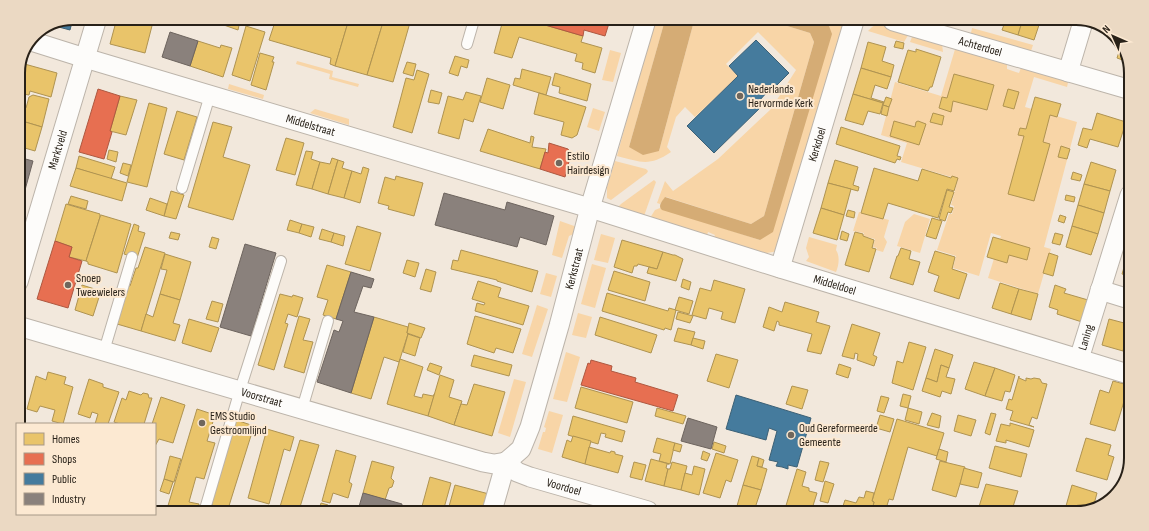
<svg xmlns="http://www.w3.org/2000/svg" width="1149" height="531" viewBox="0 0 1149 531" font-family="'Sofia Sans Condensed',sans-serif">
<rect width="100%" height="100%" fill="#f2e8dc"/>
<g fill="#f8d5a7">
<path d="M654,20H665L629,147L659,151L694,21H771L810,33L814,42L764,216L751,224L666,197L660,204L657,203L665,181L673,191L718,159L771,109L796,70L758,32L726,64L738,76L695,117L685,107L676,117L667,147L671,152C649,167 641,162 617,156Z"/>
<path d="M825,21H848L778,250L773,252L766,253L714,237L715,235L708,232L707,235L650,218L655,210L660,208L760,240L829,26Z"/>
<path d="M879,23L910,32L904,42L868,31L872,27Z"/>
<path d="M972,28L1033,45L1031,51L971,33Z"/>
<path d="M914,32L942,44L943,52L910,42Z"/>
<path d="M956,46L1007,59V69L1019,73L1022,65L1069,78L1067,87L1034,77L1025,107L1077,122L1044,247L1051,249L1038,294L988,278L1001,236L991,233L979,276L953,268L956,256L937,250L949,214H952L954,206L951,205L958,179L901,162L907,143L881,135L895,82L941,96Z"/>
<path d="M610,50L621,53L613,82L602,80Z"/>
<path d="M297,61L333,71L332,77L359,84L358,87L329,79L330,74L296,64Z"/>
<path d="M229,84L264,95L263,99L228,89Z"/>
<path d="M593,108L605,112L599,131L587,127Z"/>
<path d="M315,109L349,119V125L310,113Z"/>
<path d="M615,161L646,169L648,171L647,173L611,200L607,198V187Z"/>
<path d="M654,180L656,182L644,216L618,207L621,204Z"/>
<path d="M859,212L889,220L884,237L887,242L883,252L876,250L877,248L873,247L875,239L863,236L864,233L853,231Z"/>
<path d="M914,214L930,219L920,253L897,246L905,222Z"/>
<path d="M560,221L577,227L576,233L569,236L562,258L552,255Z"/>
<path d="M601,234L615,238L608,263L594,260Z"/>
<path d="M809,237L837,245L836,250C840,256 839,265 836,272L806,261L809,257L806,248Z"/>
<path d="M592,264L606,268L595,308L581,304Z"/>
<path d="M546,273L557,276L551,297L540,294Z"/>
<path d="M537,305L548,309L532,357L522,354Z"/>
<path d="M578,313L592,317L586,338L572,335Z"/>
<path d="M566,352L580,357L567,402L553,399Z"/>
<path d="M514,379L526,382L510,437L498,433Z"/>
<path d="M549,411L563,415L552,453L538,449L543,432H545L546,428L544,427Z"/>
</g>
<g fill="#d5ac75">
<path d="M665,20L694,21L659,151L643,155L629,147Z"/>
<path d="M771,21H825L829,26L832,34L773,232L760,240L662,210C657,206 663,200 665,197L751,224L764,216L814,42L810,33Z"/>
</g>
<g fill="#e9c46a" stroke="#af9351">
<path d="M117,18H154L145,53L110,44Z"/>
<path d="M222,19H232L240,21L238,30L221,24Z"/>
<path d="M276,19H349L335,66L330,64L331,58L269,40Z"/>
<path d="M349,19H384L367,75L335,66Z"/>
<path d="M384,19H411L393,82L367,75Z"/>
<path d="M503,20H528L583,36L581,42L602,48L595,73L582,69L583,63L575,61L577,54L519,37L512,58L494,53Z"/>
<path d="M1005,22H1022L1018,35L1002,30Z"/>
<path d="M1022,22H1040L1034,40L1018,35Z"/>
<path d="M246,26L265,32L250,81L232,75Z"/>
<path d="M1109,32L1122,42V43L1108,38Z"/>
<path d="M198,41L220,48L221,45L232,48L223,77L190,66Z"/>
<path d="M896,41L904,43L903,49L894,47Z"/>
<path d="M868,42L886,47L882,61L894,65L891,77L861,68Z"/>
<path d="M1122,43L1128,62L1117,58Z"/>
<path d="M916,49L941,57L932,87H930L928,91L898,82L908,50L916,52Z"/>
<path d="M260,53L274,57L272,62H274L266,90L251,85Z"/>
<path d="M455,56L469,60L467,68L461,66L458,76L449,73Z"/>
<path d="M407,62L416,64L413,76L403,73Z"/>
<path d="M21,63L57,73L51,97L30,91L29,95L18,93V70Z"/>
<path d="M861,68L891,77L887,89L875,85L871,98L884,102L883,103L853,94Z"/>
<path d="M522,69L551,77L546,95L513,85L515,78L520,79Z"/>
<path d="M417,70L429,74L412,133L393,127L406,78L414,80Z"/>
<path d="M555,73L591,84L587,101L559,93L560,87L552,85Z"/>
<path d="M954,74L994,85L987,110L953,101L951,112L939,108L942,97L947,98Z"/>
<path d="M487,78L510,85L503,109L480,102Z"/>
<path d="M1008,89L1019,92L1014,109L1003,106Z"/>
<path d="M431,90L442,93L439,104L428,102Z"/>
<path d="M466,92L481,96L473,122L464,119L459,139L438,133L448,96L463,100Z"/>
<path d="M539,93L586,107L577,135L572,138L561,135L564,122L534,114Z"/>
<path d="M853,94L883,103L880,114L868,111L863,125L845,120Z"/>
<path d="M33,95L49,99L42,127L22,121L19,118L21,106L26,108L29,97Z"/>
<path d="M120,96L137,100L126,135L110,131Z"/>
<path d="M886,97L892,99L889,107L883,105Z"/>
<path d="M1035,97L1061,104L1057,117L1050,115L1043,142L1050,144L1034,201L1008,194L1024,136L1018,135L1020,128L1026,129Z"/>
<path d="M149,103L167,108L147,187L127,182Z"/>
<path d="M18,105L21,106L19,118L22,121L42,127L35,151L18,146Z"/>
<path d="M883,105L889,107L887,116L881,114Z"/>
<path d="M177,111L197,117L184,160L164,154Z"/>
<path d="M933,113L944,116L942,125L930,122Z"/>
<path d="M1097,113L1126,122L1118,147L1090,139L1087,148L1078,145L1083,128L1092,130Z"/>
<path d="M894,121L915,127L916,122L918,121L926,124L919,145L890,136Z"/>
<path d="M213,122L232,127L223,157L250,165L233,220L188,207Z"/>
<path d="M841,127L900,146L897,156L901,157L900,160L897,159L895,163L836,144Z"/>
<path d="M488,129L530,143L531,136L534,137L532,147L546,149L540,169L480,151Z"/>
<path d="M286,138L304,143L295,175L276,170Z"/>
<path d="M1061,146L1070,149L1067,159L1058,157Z"/>
<path d="M109,150L118,152L116,162L107,159Z"/>
<path d="M306,151L313,152L311,159L320,162L312,189L296,185Z"/>
<path d="M79,156L115,167L111,179L76,168Z"/>
<path d="M332,158L338,160L328,194L312,189L320,162L330,164Z"/>
<path d="M338,160L344,162L342,168L352,171L344,198L328,194Z"/>
<path d="M835,160L858,167L853,185L859,187L858,191L828,183Z"/>
<path d="M1091,162L1116,170L1110,191L1084,184Z"/>
<path d="M123,163L131,165L128,176L120,173Z"/>
<path d="M363,167L369,169L360,203L344,198L352,171L361,174Z"/>
<path d="M76,168L127,183L122,201L70,186Z"/>
<path d="M874,168L918,181L922,169L951,178L952,176L958,178L954,191L947,189L938,218L888,203L883,219L861,213Z"/>
<path d="M1073,172L1082,175L1080,181L1071,179Z"/>
<path d="M396,176L423,183L414,216L388,209L389,206L378,203L385,177L395,180Z"/>
<path d="M828,183L851,189L844,215L821,208Z"/>
<path d="M1084,184L1110,191L1104,213L1078,205Z"/>
<path d="M947,190L954,192L949,207L953,208L951,213L948,212L945,221L939,219Z"/>
<path d="M171,191L184,195L176,219L164,216Z"/>
<path d="M1066,195L1075,197L1074,202L1065,200Z"/>
<path d="M71,196L88,201L86,209L68,204Z"/>
<path d="M150,198L167,204L164,216L146,210Z"/>
<path d="M66,204L100,214V217L86,261L69,257L72,247L55,241Z"/>
<path d="M1078,205L1104,213L1098,234L1072,226Z"/>
<path d="M821,208L844,215L837,240L813,233Z"/>
<path d="M848,210L855,212L854,218L846,216Z"/>
<path d="M101,215L131,224L117,273L88,264V262L86,261L100,217Z"/>
<path d="M1060,215L1066,217L1064,223L1058,221Z"/>
<path d="M932,218L942,221L936,239L926,236Z"/>
<path d="M290,220L302,224L299,233L287,230Z"/>
<path d="M134,224L139,226L138,231L145,233L137,258L124,254Z"/>
<path d="M302,224L314,227L311,237L299,233Z"/>
<path d="M357,226L381,233L370,271L345,264Z"/>
<path d="M1072,226L1098,234L1091,255L1066,247Z"/>
<path d="M322,229L334,233L331,242L319,239Z"/>
<path d="M842,231L849,234L847,241L840,239Z"/>
<path d="M171,232L180,234L178,240L169,238Z"/>
<path d="M855,232L863,234V236L874,240L872,248L876,249L869,272L845,265Z"/>
<path d="M334,233L345,236L343,246L331,242Z"/>
<path d="M1055,233L1063,235L1060,245L1052,243Z"/>
<path d="M212,237L219,239L216,249L209,247Z"/>
<path d="M993,237L1030,248L1027,260L1009,255L1007,263L987,257Z"/>
<path d="M622,240L663,252L657,269L638,264L637,266H634L632,273L614,267Z"/>
<path d="M145,247L165,253L141,331L117,324L128,286H130L136,268H138Z"/>
<path d="M901,248L911,251L909,259L920,262L913,285L890,278L897,256H898Z"/>
<path d="M461,250L538,271L532,292L497,281V280L451,269L453,260L458,261Z"/>
<path d="M935,251L955,257L952,269L967,274L959,299L934,291L939,276L928,272Z"/>
<path d="M1129,251V276L1122,274Z"/>
<path d="M663,252L673,255H675L683,259L676,281L647,273L649,267L657,269Z"/>
<path d="M1049,253L1058,256L1053,276L1043,273Z"/>
<path d="M165,254L191,262L180,300L160,294L167,270L161,269Z"/>
<path d="M407,260L419,263L415,277L403,273Z"/>
<path d="M327,265L351,272L336,319L323,315L328,300L317,297Z"/>
<path d="M426,269L436,272L431,292L420,289Z"/>
<path d="M614,271L650,282L645,301L608,290Z"/>
<path d="M683,279L691,282L689,290L681,287Z"/>
<path d="M714,280L745,289L735,323L721,319L723,312L709,308L706,319L692,315L700,288L711,291Z"/>
<path d="M478,281L501,288L498,297L529,306L523,325L475,311L477,303L484,305L485,303L472,299Z"/>
<path d="M1000,283L1019,289L1011,314L992,308Z"/>
<path d="M82,285L101,291L93,316L75,310Z"/>
<path d="M1055,285L1066,289L1064,293L1088,300L1082,322L1057,314L1058,310L1049,307Z"/>
<path d="M1019,289L1038,294L1031,320L1011,314Z"/>
<path d="M607,293L668,311L669,308L676,310L671,330L665,328L664,330L602,311Z"/>
<path d="M160,294L180,300L173,323L180,325L175,341L141,331L146,314L153,317Z"/>
<path d="M280,294L292,297L293,295L303,298L297,317L288,314L285,323L288,324L274,370L258,365Z"/>
<path d="M679,297L693,301L689,314L675,310Z"/>
<path d="M212,301L223,304L218,322L206,319Z"/>
<path d="M785,302L819,312L816,322L830,326L821,354L807,351L812,334L779,325V322L777,321L774,331L763,327L769,307L782,312Z"/>
<path d="M678,312L693,316L690,323L676,319Z"/>
<path d="M299,316L310,319L303,340L313,342L304,373L284,367Z"/>
<path d="M475,316L521,329L513,353L496,348L494,353L467,344Z"/>
<path d="M374,317L408,327L407,333L408,334L399,362L384,357L371,399L351,393Z"/>
<path d="M600,317L657,335L651,353L595,335Z"/>
<path d="M189,319L219,328L211,352L182,343Z"/>
<path d="M1109,319L1128,324V333L1123,351L1102,345Z"/>
<path d="M409,323L425,328L421,338L407,333Z"/>
<path d="M852,324L880,333L873,355L877,357L874,366L857,360L858,354L855,353L854,359L842,356Z"/>
<path d="M678,328L695,332L691,345L674,341Z"/>
<path d="M1128,333V352L1123,351Z"/>
<path d="M408,334L420,338L415,356L403,352Z"/>
<path d="M693,338L705,341L703,349L691,345Z"/>
<path d="M909,342L926,347L913,390L892,383L897,361L903,363Z"/>
<path d="M935,349L953,355L949,368L941,365L937,382L926,378Z"/>
<path d="M716,354L738,360L729,388L707,381Z"/>
<path d="M474,355L512,365L509,376L471,366Z"/>
<path d="M400,359L423,367L414,396L422,398L423,394L433,396L435,393L428,416L387,404Z"/>
<path d="M974,362L995,368L985,396L965,389Z"/>
<path d="M430,363L442,367L439,375L427,370Z"/>
<path d="M18,364L24,366L18,386Z"/>
<path d="M839,364L851,368L848,378L836,374Z"/>
<path d="M941,365L949,368L946,377L955,379L951,394L942,391L940,397L922,391L926,378L937,382Z"/>
<path d="M995,368L1015,375L1010,392L1005,391L1002,401L985,396Z"/>
<path d="M48,372L66,377L64,384L73,387L63,424L52,421L55,410L40,406L37,412L27,409L36,376L46,380Z"/>
<path d="M440,375L454,380L449,397L462,401L454,425L428,416Z"/>
<path d="M1019,376V378L1026,381V378L1031,379L1034,378L1040,379L1042,383L1047,384L1037,419L1032,417L1029,425L1034,427L1010,420L1013,411L1006,409L1009,399L1012,400Z"/>
<path d="M89,379L103,384V387L119,392L108,424H95L98,414L92,412L90,418L78,414Z"/>
<path d="M1113,381L1128,385V399L1125,398L1115,431L1090,424L1100,390L1109,393Z"/>
<path d="M474,384L505,392L492,436L454,425L461,404L467,405Z"/>
<path d="M792,386L808,390L802,409L786,404Z"/>
<path d="M581,387L633,402L627,423L575,408Z"/>
<path d="M129,391L141,395L143,393L148,394L149,398H152L144,424H120L114,422L122,398L126,400Z"/>
<path d="M903,394L911,396L908,408L900,406Z"/>
<path d="M881,396L889,398L884,413L877,411Z"/>
<path d="M161,397L185,405L173,443L159,439L155,446V424H152Z"/>
<path d="M657,408L686,416L683,424L655,416Z"/>
<path d="M908,408L922,412L919,424L905,420Z"/>
<path d="M197,409L215,415L207,441L215,443L204,479L196,477L189,502L199,504L198,509H167Z"/>
<path d="M932,413L941,416L939,428L927,425Z"/>
<path d="M991,413L996,414L990,435L985,433Z"/>
<path d="M880,415L894,419L890,432L876,428Z"/>
<path d="M958,415L976,420L971,436L954,431Z"/>
<path d="M573,416L625,431L622,442L605,437L606,434L601,433L598,444L568,435Z"/>
<path d="M897,419L944,433L937,456L908,447L893,500L889,499L885,512H886H864L866,508L872,510L874,502L872,501Z"/>
<path d="M236,420L254,426L228,509H212L213,505L210,504Z"/>
<path d="M1010,423L1034,430L1029,447L1006,440V443L996,441L1001,424L1010,426Z"/>
<path d="M267,429L294,437L290,451L284,449L269,504L248,498Z"/>
<path d="M573,436L591,441L585,464L562,457L567,440L571,442Z"/>
<path d="M657,438L675,443L670,464L659,461L661,454L653,452Z"/>
<path d="M1086,438L1111,445L1108,455L1114,457L1107,480L1076,471Z"/>
<path d="M300,440L319,445L300,507H302L301,510H279Z"/>
<path d="M714,442L726,446L724,453L712,449Z"/>
<path d="M675,443L682,445L680,452L673,450Z"/>
<path d="M995,446L1027,454L1021,477L989,468Z"/>
<path d="M589,447L610,453L611,451L615,452V454L623,456L618,473L585,464Z"/>
<path d="M939,449L948,452L946,462L936,459Z"/>
<path d="M336,450L356,456L349,482L352,484L348,498L333,493L330,503L322,501Z"/>
<path d="M703,451L710,454L707,461L701,459Z"/>
<path d="M716,453L738,460L731,482L726,480L720,498L703,493Z"/>
<path d="M170,456L181,459L174,482L164,479Z"/>
<path d="M752,456L759,458L757,466L767,469L761,490L743,485Z"/>
<path d="M759,458L764,460L762,467L757,466Z"/>
<path d="M651,459L669,464H667L666,468L668,469L664,486L645,481Z"/>
<path d="M372,461L394,467L391,478L394,481L392,487L389,488L385,500L363,493Z"/>
<path d="M820,461L829,463L823,482L815,480Z"/>
<path d="M940,461L965,467L956,497L932,490Z"/>
<path d="M634,462L646,465L642,480L630,477Z"/>
<path d="M672,462L687,466L681,490L664,486L668,469H670Z"/>
<path d="M694,466L705,469L699,495L681,490L685,473L692,475Z"/>
<path d="M964,468L982,473L978,488L960,484Z"/>
<path d="M797,469L806,472L802,486L809,488V491L817,493L811,512H791L790,510L785,509Z"/>
<path d="M430,477L451,483L444,508L442,507L441,510H421Z"/>
<path d="M164,479L173,482L169,494L160,491Z"/>
<path d="M825,481L834,484L828,503L820,501Z"/>
<path d="M986,484L1018,491L1011,513H984L978,510Z"/>
<path d="M455,485L489,494L485,511L471,507L470,510H448Z"/>
<path d="M743,485L761,490L754,511L737,506Z"/>
<path d="M1072,485L1097,493L1093,508L1076,513H1064Z"/>
<path d="M866,491L874,493L872,501L874,502L872,510L866,508L864,512H841L845,500L856,503L859,497L864,498Z"/>
<path d="M321,503L328,505L327,510H319Z"/>
</g>
<g fill="#e76f51" stroke="#ae5840">
<path d="M528,20H610L605,36L584,30L583,36Z"/>
<path d="M98,89L120,96L110,131L112,132L104,159L79,152Z"/>
<path d="M549,143L568,149L571,154L565,177L540,169L545,152L548,153Z"/>
<path d="M55,241L72,247L69,257L82,261L68,308L37,299Z"/>
<path d="M591,360L612,366L611,371L636,378L635,382L678,395L673,411L581,385L588,363L590,364Z"/>
</g>
<g fill="#457b9d" stroke="#3c6075">
<path d="M73,18L70,30L55,26Z"/>
<path d="M756,40L789,73L774,88L772,87L769,90L759,101L763,105L714,153L687,126L738,76L729,66Z"/>
<path d="M736,395L811,418L797,467L788,465V469L782,467L776,466L778,462L769,460L777,431L769,428L766,440L726,429Z"/>
</g>
<g fill="#8a817c" stroke="#6d645e">
<path d="M170,32L198,41L190,66L162,57Z"/>
<path d="M18,157L33,161L20,208L18,207Z"/>
<path d="M444,193L505,210L507,202L554,216L546,245L520,237L517,247L435,225Z"/>
<path d="M245,244L276,253L251,336L220,327Z"/>
<path d="M351,272L374,279L371,288L363,286L354,312L374,317L351,393L317,382L334,330L339,332L343,321L336,319Z"/>
<path d="M688,418L717,427L711,449L681,441Z"/>
<path d="M363,493L402,504L401,510H403H358Z"/>
</g>
<g fill="none" stroke-linecap="round" stroke-linejoin="round">
<defs>
<g id="lane">
<path d="M467,44L474,20"/>
<path d="M182,188L210,95"/>
<path d="M104,351L132,257"/>
<path d="M302,409L328,321"/>
<path d="M205,509L240,390L281,261"/>
</g>
<g id="street">
<path id="s1" d="M893,21L1131,90"/>
<path id="s2" d="M31,41L85,58L603,212L780,268L1079,359"/>
<path d="M1068,72L1083,22"/>
<path id="s3" d="M780,268L854,21"/>
<path id="s4" d="M18,282L97,18"/>
<path d="M1100,290L1129,299"/>
<path id="s5" d="M18,326L483,462L494,464L506,462"/>
<path id="s6" d="M1128,374L1079,359L1130,195"/>
<path id="s7" d="M506,462L517,472L530,477L648,511"/>
<path id="s8" d="M492,511L506,462L521,449L530,427L559,326L590,208L646,20"/>
</g>
</defs>
<use href="#lane" stroke="#bcb4aa" stroke-width="12"/>
<use href="#street" stroke="#bcb4aa" stroke-width="21"/>
<use href="#lane" stroke="#fdfcfa" stroke-width="10"/>
<use href="#street" stroke="#fdfcfa" stroke-width="19"/>
</g>
<g fill="#6f675d" stroke="#fce9d2" stroke-width="1.5">
<circle cx="740" cy="96" r="4"/>
<circle cx="559" cy="163" r="4"/>
<circle cx="68" cy="285" r="4"/>
<circle cx="202" cy="423" r="4"/>
<circle cx="791" cy="435" r="4"/>
</g>
<g text-anchor="middle" dominant-baseline="central" stroke-width="4" stroke-linejoin="round" paint-order="stroke">
<g font-size="12" fill="#282118" stroke="#fce9d2">
<text stroke="none"><textPath href="#s1" startOffset="91">Achterdoel</textPath></text>
<text stroke="none"><textPath href="#s2" startOffset="292">Middelstraat</textPath></text>
<text stroke="none"><textPath href="#s3" startOffset="129">Kerkdoel</textPath></text>
<text stroke="none"><textPath href="#s4" startOffset="138">Marktveld</textPath></text>
<text stroke="none"><textPath href="#s8" startOffset="259">Kerkstraat</textPath></text>
<text stroke="none"><textPath href="#s2" startOffset="840">Middeldoel</textPath></text>
<text stroke="none"><textPath href="#s6" startOffset="74">Laning</textPath></text>
<text stroke="none"><textPath href="#s5" startOffset="254">Voorstraat</textPath></text>
<text stroke="none"><textPath href="#s7" startOffset="64">Voordoel</textPath></text>
</g>
<g font-size="12" fill="#282118" stroke="#fce9d2" text-anchor="start">
<text x="748" y="89">Nederlands<tspan x="748" dy="14">Hervormde Kerk</tspan></text>
<text x="567" y="156">Estilo<tspan x="567" dy="14">Hairdesign</tspan></text>
<text x="76" y="278">Snoep<tspan x="76" dy="14">Tweewielers</tspan></text>
<text x="210" y="416">EMS Studio<tspan x="210" dy="14">Gestroomlijnd</tspan></text>
<text x="799" y="428">Oud Gereformeerde<tspan x="799" dy="14">Gemeente</tspan></text>
</g>
</g>
<path d="M0 0H1149V531H0ZM73 25H1076A48 48 0 0 1 1124 73V458A48 48 0 0 1 1076 506H73A48 48 0 0 1 25 458V73A48 48 0 0 1 73 25Z" fill="#ebd9c3" fill-rule="evenodd"/>
<path fill="none" stroke="#282118" stroke-width="2" d="M73 25H1076A48 48 0 0 1 1124 73V458A48 48 0 0 1 1076 506H73A48 48 0 0 1 25 458V73A48 48 0 0 1 73 25Z"/>
<rect x="16" y="423" width="140" height="92" fill="#fce9d2" stroke="#a79988"/>
<rect x="24" y="433" width="20" height="12" fill="#e9c46a" stroke="#a79988"/>
<text x="52" y="443" font-size="12" fill="#282118">Homes</text>
<rect x="24" y="453" width="20" height="12" fill="#e76f51" stroke="#a79988"/>
<text x="52" y="463" font-size="12" fill="#282118">Shops</text>
<rect x="24" y="473" width="20" height="12" fill="#457b9d" stroke="#a79988"/>
<text x="52" y="483" font-size="12" fill="#282118">Public</text>
<rect x="24" y="493" width="20" height="12" fill="#8a817c" stroke="#a79988"/>
<text x="52" y="503" font-size="12" fill="#282118">Industry</text>
<g transform="translate(1113 36) rotate(315)" stroke="#fce9d2" stroke-width="3" paint-order="stroke">
<path d="M0-3L7 15L0 10L-7 15Z" fill="#282118"/>
<text y="-6" font-size="11" font-weight="bold" text-anchor="middle" fill="#282118">N</text>
</g>
</svg>
